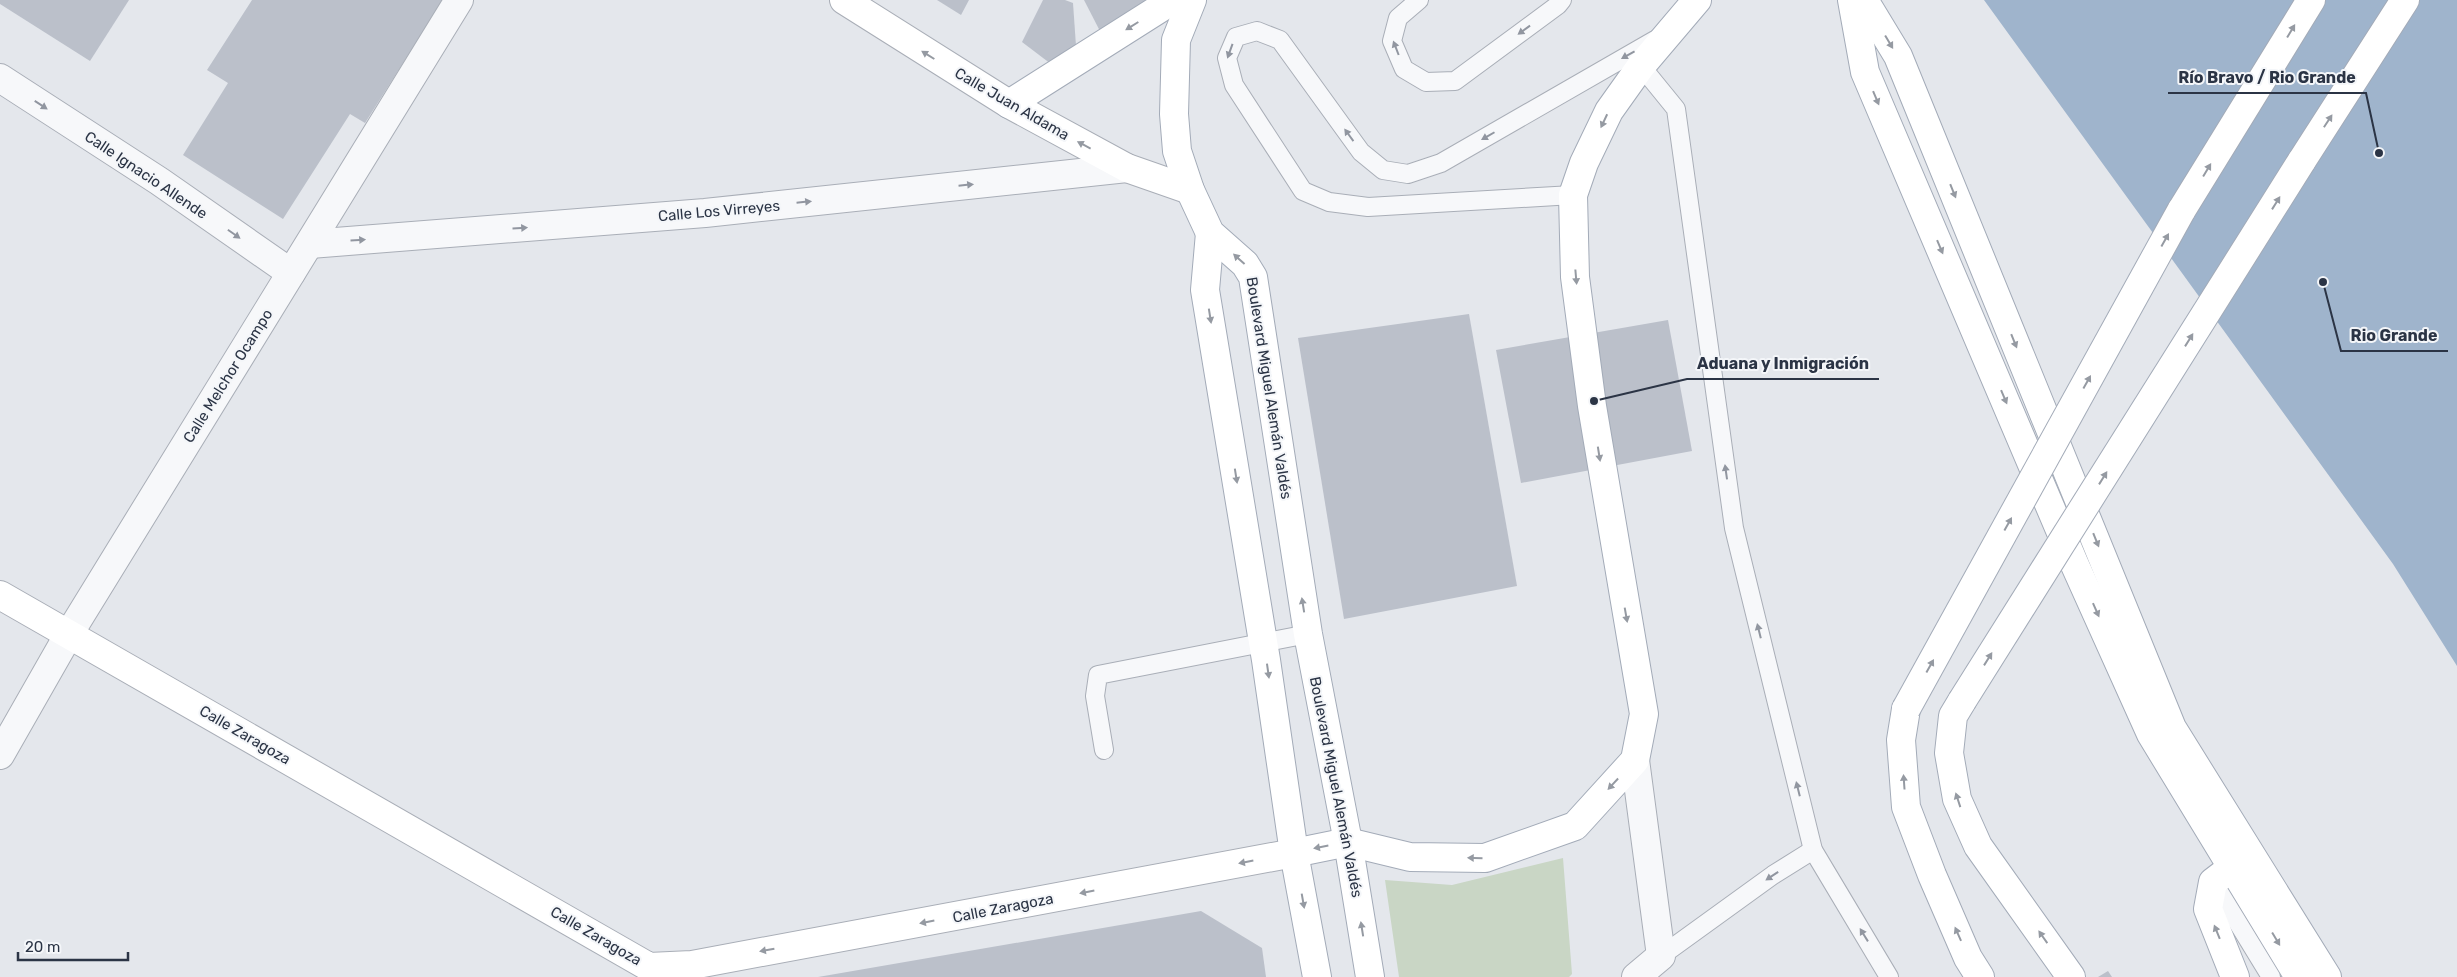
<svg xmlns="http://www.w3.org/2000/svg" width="2457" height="977" viewBox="0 0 2457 977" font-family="Rubik,sans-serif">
<rect width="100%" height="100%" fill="#e4e7ec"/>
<path fill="#c9d6c5" d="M1563,858L1572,974L1569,977H1399L1385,880L1452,885Z"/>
<path fill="#9fb4cc" d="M1984,0H2457V666L2393,564Z"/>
<g fill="#bbc0ca">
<path d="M0,0H129L90,61L0,4Z"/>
<path d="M252,0H443L365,123L350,114L283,219L183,155L228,83L207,70Z"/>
<path d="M937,0H969L961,15Z"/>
<path d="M1043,0H1065L1073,3L1076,46L1051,64L1022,42Z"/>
<path d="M1084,0H1157L1102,35Z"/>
<path d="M1469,314L1517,586L1344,619L1298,338Z"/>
<path d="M1668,320L1692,451L1521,483L1496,350Z"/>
<path d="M1201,911L1262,948L1266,977H818Z"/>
<path d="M2108,971L2112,977H2098Z"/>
</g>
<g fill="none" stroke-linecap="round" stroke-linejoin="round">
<defs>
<g id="service">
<path d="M1419,0L1398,18L1392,41L1404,69L1426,82L1455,81L1558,5L1562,0"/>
<path d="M1641,66L1676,109L1734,528L1813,850L1889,977"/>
<path d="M1573,195L1368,207L1329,202L1303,191L1234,85L1227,58L1236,37L1257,31L1280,40L1361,152L1383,170L1408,174L1441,163L1655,40"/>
<path d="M1104,750L1095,696L1098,675L1308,634"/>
<path d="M2213,882L2271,977"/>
<path d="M1661,956L1773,875L1813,850"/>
</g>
<g id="minor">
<path d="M0,78L159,181L291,273"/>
<path d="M310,244L705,213L1127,168"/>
<path d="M0,755L69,634L459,0"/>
<path d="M1635,760L1661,956L1636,977"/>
</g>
<g id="secondary">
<path d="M844,0L1009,104L1127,168L1190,190"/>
<path d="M0,595L649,967L692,965L1294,853"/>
</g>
<g id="primary">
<path d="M1192,0L1176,40L1174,114L1177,151L1190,190L1210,233L1245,264L1253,277L1308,634L1348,842L1370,977"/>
<path d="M1852,0L1865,72L2074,563L2151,734L2299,977"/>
<path d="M1864,0L1898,56L2172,728L2327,977"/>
<path d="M1009,104L1173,0"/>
<path d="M2301,162L2405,0"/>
<path d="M2181,211L2311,0"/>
<path d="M1210,233L1205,290L1266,660L1294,853L1317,977"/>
<path d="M1962,701L1953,716L1949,753L1957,799L1978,846L2071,977"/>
<path d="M1906,709L1901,740L1906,807L1932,875L1968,958L1980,977"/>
<path d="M1294,853L1348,842L1410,857L1485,858L1575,826L1635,760L1644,714L1592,406L1575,277L1573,195L1584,163L1609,111L1641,66L1697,0"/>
<path d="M2235,977L2208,909L2213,882L2247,856"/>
</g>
</defs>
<use href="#service" stroke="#a9aeb7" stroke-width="20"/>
<use href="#minor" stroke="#a9aeb7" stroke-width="30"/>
<use href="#secondary" stroke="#a9aeb7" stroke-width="30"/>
<use href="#primary" stroke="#a3abb8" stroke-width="30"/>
<use href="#service" stroke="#f7f8fa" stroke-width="18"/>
<use href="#minor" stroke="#f7f8fa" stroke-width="28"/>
<use href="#secondary" stroke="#fff" stroke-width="28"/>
<use href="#primary" stroke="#fff" stroke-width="28"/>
<defs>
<g id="primary-bridge">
<path d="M1962,701L2301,162"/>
<path d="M1906,709L2181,211"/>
</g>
</defs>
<use href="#primary-bridge" stroke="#a3abb8" stroke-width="30" stroke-linecap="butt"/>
<use href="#primary-bridge" stroke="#fff" stroke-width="28"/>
</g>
<defs><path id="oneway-solid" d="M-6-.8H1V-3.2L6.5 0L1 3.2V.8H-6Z" transform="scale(1.25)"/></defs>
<g fill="#959aa2">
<use href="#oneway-solid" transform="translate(1132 26) rotate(148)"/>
<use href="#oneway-solid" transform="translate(2291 31) rotate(-59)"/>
<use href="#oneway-solid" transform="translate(1889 42) rotate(59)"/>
<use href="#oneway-solid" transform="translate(928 55) rotate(-148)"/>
<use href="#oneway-solid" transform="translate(1876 98) rotate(67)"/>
<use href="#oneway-solid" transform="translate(1604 121) rotate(115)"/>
<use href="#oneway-solid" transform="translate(2328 121) rotate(-57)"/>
<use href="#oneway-solid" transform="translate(1084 145) rotate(-152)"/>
<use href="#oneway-solid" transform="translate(2207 170) rotate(-59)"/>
<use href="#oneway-solid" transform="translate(1953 191) rotate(68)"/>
<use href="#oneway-solid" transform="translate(2276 203) rotate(-58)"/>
<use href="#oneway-solid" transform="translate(2165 240) rotate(-61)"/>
<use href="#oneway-solid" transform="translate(1940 247) rotate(67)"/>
<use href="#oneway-solid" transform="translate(1239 259) rotate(-138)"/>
<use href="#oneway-solid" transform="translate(1576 277) rotate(85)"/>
<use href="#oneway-solid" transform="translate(1210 316) rotate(81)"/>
<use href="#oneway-solid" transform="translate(2189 340) rotate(-58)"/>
<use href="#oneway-solid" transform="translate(2014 341) rotate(68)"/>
<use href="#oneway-solid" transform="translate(2087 382) rotate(-61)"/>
<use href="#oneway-solid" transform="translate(2004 397) rotate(67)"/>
<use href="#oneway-solid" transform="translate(1599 454) rotate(81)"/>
<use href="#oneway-solid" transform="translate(1236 476) rotate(81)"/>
<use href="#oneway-solid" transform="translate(2103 478) rotate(-58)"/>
<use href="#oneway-solid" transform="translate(2008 524) rotate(-61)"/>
<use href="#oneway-solid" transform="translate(2096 540) rotate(68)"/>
<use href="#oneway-solid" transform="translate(1303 605) rotate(-99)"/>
<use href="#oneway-solid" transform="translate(2096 610) rotate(66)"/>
<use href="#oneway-solid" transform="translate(1626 615) rotate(80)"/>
<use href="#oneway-solid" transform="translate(1988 659) rotate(-58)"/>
<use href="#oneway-solid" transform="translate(1930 666) rotate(-61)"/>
<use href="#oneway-solid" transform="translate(1268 671) rotate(82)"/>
<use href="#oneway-solid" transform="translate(1904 782) rotate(-94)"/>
<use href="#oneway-solid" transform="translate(1613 784) rotate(133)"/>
<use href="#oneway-solid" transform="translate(1958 800) rotate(-108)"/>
<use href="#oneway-solid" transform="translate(1321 847) rotate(169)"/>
<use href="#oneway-solid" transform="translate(1475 858) rotate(-179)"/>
<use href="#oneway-solid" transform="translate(1246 862) rotate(169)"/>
<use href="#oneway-solid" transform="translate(1087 892) rotate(169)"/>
<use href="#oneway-solid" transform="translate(1303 901) rotate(80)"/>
<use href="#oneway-solid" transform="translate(927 922) rotate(169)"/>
<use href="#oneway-solid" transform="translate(1362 929) rotate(-99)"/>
<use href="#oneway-solid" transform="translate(2217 932) rotate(-112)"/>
<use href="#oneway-solid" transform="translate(1958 934) rotate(-114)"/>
<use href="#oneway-solid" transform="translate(2043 937) rotate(-125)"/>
<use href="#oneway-solid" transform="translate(2276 939) rotate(59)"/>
<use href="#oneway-solid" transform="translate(767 950) rotate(170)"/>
</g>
<g fill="#9196a0">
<use href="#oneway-solid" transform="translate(1524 30) rotate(144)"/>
<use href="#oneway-solid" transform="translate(1396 48) rotate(-111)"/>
<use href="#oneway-solid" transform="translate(1230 51) rotate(110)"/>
<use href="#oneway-solid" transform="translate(1628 55) rotate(151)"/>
<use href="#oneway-solid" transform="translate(41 105) rotate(33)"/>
<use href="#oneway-solid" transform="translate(1349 135) rotate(-126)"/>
<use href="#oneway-solid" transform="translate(1488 136) rotate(150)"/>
<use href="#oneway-solid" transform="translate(966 185) rotate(-6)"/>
<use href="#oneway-solid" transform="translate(804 202) rotate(-6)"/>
<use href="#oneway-solid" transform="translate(520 228) rotate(-4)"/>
<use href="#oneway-solid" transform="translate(234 234) rotate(35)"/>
<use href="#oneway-solid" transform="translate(358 240) rotate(-4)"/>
<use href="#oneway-solid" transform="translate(1726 472) rotate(-98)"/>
<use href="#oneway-solid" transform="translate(1759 631) rotate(-104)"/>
<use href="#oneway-solid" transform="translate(1798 789) rotate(-104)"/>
<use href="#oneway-solid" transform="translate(1772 876) rotate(146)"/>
<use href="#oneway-solid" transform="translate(1864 935) rotate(-122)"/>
</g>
<g text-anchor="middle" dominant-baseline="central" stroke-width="4" stroke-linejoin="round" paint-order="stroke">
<g font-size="15" fill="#2b3445" stroke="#f4f6f9">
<text transform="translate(1012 104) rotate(30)">Calle Juan Aldama</text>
<text transform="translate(146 175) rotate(34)">Calle Ignacio Allende</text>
<text transform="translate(719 211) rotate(-5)">Calle Los Virreyes</text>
<text transform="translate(228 376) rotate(-58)">Calle Melchor Ocampo</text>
<text transform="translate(1269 388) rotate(81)">Boulevard Miguel Alemán Valdés</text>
<text transform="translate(245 735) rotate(30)">Calle Zaragoza</text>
<text transform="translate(1336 787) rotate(79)">Boulevard Miguel Alemán Valdés</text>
<text transform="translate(1003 908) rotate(-11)">Calle Zaragoza</text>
<text transform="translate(596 936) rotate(30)">Calle Zaragoza</text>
</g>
</g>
<path fill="none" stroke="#2b3445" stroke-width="2" d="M2379 153L2366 93H2168M2323 282L2341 351H2448M1594 401L1687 379H1879"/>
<g fill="#2b3445" stroke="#f4f6f9" stroke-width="2">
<circle cx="2379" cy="153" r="5"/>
<circle cx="2323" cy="282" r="5"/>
<circle cx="1594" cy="401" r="5"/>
</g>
<g font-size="16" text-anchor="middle" font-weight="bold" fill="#2b3445" stroke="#f4f6f9" stroke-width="4" stroke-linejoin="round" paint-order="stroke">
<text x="2267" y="83">Río Bravo / Rio Grande</text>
<text x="2394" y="341">Rio Grande</text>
<text x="1783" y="369">Aduana y Inmigración</text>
</g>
<path d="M18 952v8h110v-8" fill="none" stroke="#2b3445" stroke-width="2.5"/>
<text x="25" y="952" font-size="15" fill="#2b3445" stroke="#f4f6f9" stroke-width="4" paint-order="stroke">20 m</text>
</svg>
